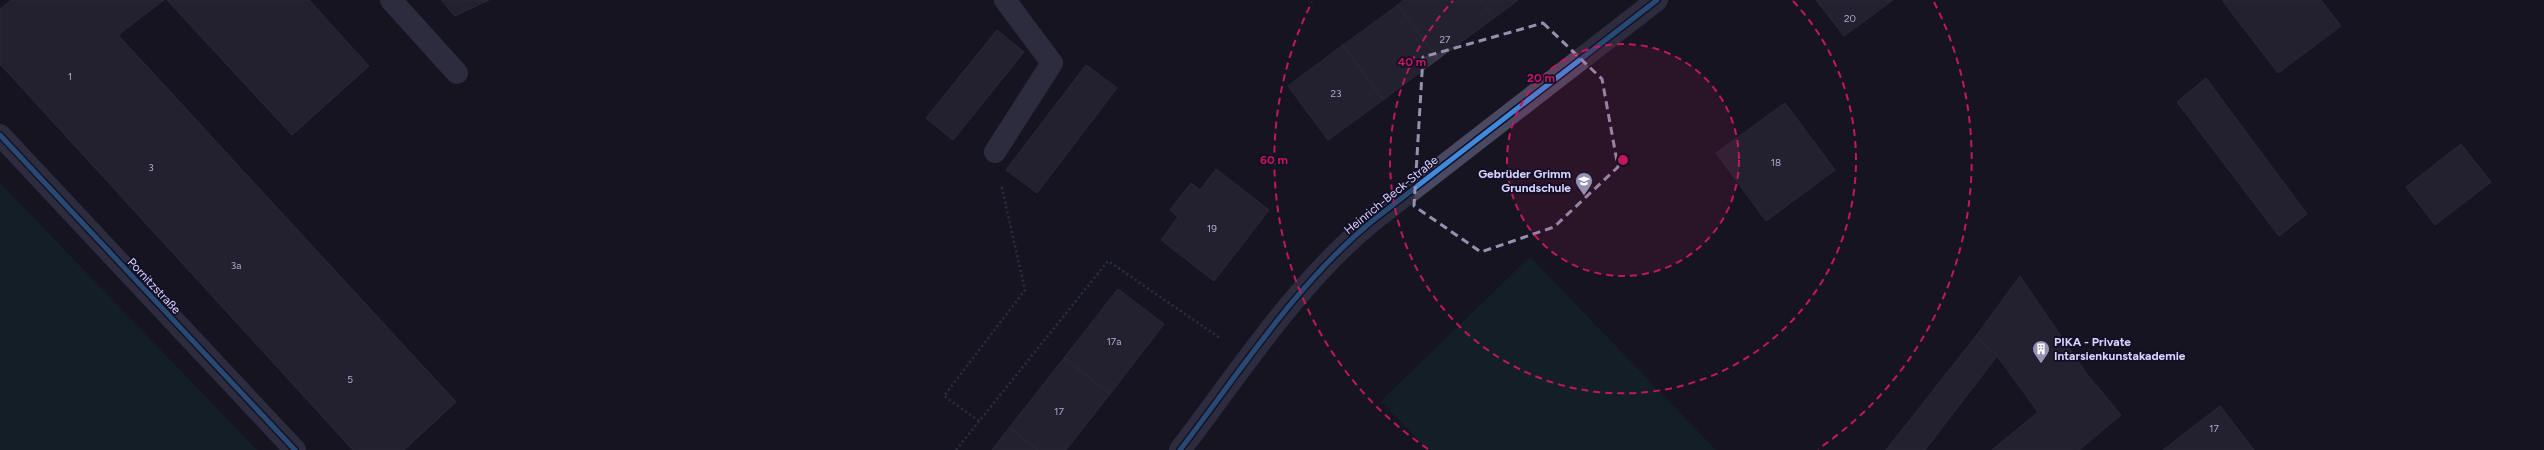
<svg xmlns="http://www.w3.org/2000/svg" width="2544" height="450" viewBox="0 0 2544 450" font-family="Figtree,sans-serif">
<rect width="100%" height="100%" fill="#161421"/>
<g fill="#132c2d">
<path d="M0,183L257,450H0Z"/>
<path d="M1530,257L1716,450H1428L1381,401Z"/>
</g>
<g fill="#343243" stroke="#433f54">
<path d="M11,0H164L118,35L456,402L404,450H353L0,64V9Z"/>
<path d="M167,0H309L369,66L292,135Z"/>
<path d="M441,0H489L455,16Z"/>
<path d="M1404,0H1480L1494,18L1438,59L1398,5Z"/>
<path d="M1480,0H1518L1494,18Z"/>
<path d="M1816,0H1893L1844,36Z"/>
<path d="M2222,0H2321L2341,26L2278,73Z"/>
<path d="M1398,5L1438,59L1383,100L1343,45Z"/>
<path d="M997,30L1024,52L953,140L926,118Z"/>
<path d="M1343,45L1383,100L1328,140L1288,86Z"/>
<path d="M1086,65L1117,88L1037,193L1006,170Z"/>
<path d="M2206,78L2307,214L2279,236L2177,102Z"/>
<path d="M1785,103L1835,170L1766,221L1716,153Z"/>
<path d="M2461,144L2491,182L2435,225L2406,187Z"/>
<path d="M1216,169L1269,210L1214,281L1161,240L1178,217L1170,210L1191,183L1200,190Z"/>
<path d="M2020,276L2086,373L2121,415L2079,450H1992L2038,412L1997,356L1976,336Z"/>
<path d="M1118,289L1164,324L1110,394L1064,358Z"/>
<path d="M1976,336L1997,356L1925,450H1886Z"/>
<path d="M1064,358L1110,394L1066,450H1038L1009,428Z"/>
<path d="M2220,406L2254,450H2163Z"/>
<path d="M1009,428L1038,450H992Z"/>
</g>
<g fill="none" stroke-linecap="round" stroke-linejoin="round">
<g stroke="#44505f" stroke-width="2.5" stroke-dasharray="2 3" stroke-linecap="butt">
<path d="M979,421L944,396L1025,290L1001,184"/>
<path d="M956,450L1108,261L1220,338"/>
</g>
<g stroke="#4a4962" stroke-width="22">
<path d="M391,0L457,73"/>
<path d="M0,135L295,450"/>
<path d="M995,152L1052,63L1005,0"/>
<path d="M1180,450C1240,372 1295,285 1371,222L1657,0"/>
</g>
<defs>
<g id="cycleway">
<path d="M0,135L295,450"/>
<path d="M1180,450C1240,372 1295,285 1371,222L1657,0"/>
</g>
</defs>
<use href="#cycleway" stroke="#130f26" stroke-width="8"/>
<use href="#cycleway" stroke="#408adc" stroke-width="5"/>
</g>
<path d="M0 0H2544V450H0ZM1543,23L1602,79L1618,167L1554,227L1481,252L1414,206L1423,57Z" fill="#161421" fill-opacity=".55" fill-rule="evenodd"/>
<path fill="none" stroke="#9591b1" stroke-width="3" stroke-dasharray="8 5" stroke-linejoin="round" d="M1543,23L1602,79L1618,167L1554,227L1481,252L1414,206L1423,57Z"/>
<circle cx="1623" cy="160" r="116" fill="#c2185b" fill-opacity=".12"/>
<g fill="none" stroke="#c2185b" stroke-width="2" stroke-dasharray="7 5">
<circle cx="1623" cy="160" r="116"/>
<path d="M1793 1A233 233 0 1 1 1453 1"/>
<path d="M1428 449A349 349 0 0 1 1312 2M1934 2A349 349 0 0 1 1818 449"/>
</g>
<defs>
<symbol id="school-pin" viewBox="-11 -11 22 30"><path d="M0 17L-7.5 6A9.5 9.5 0 1 1 7.5 6Z" fill="#9591b1" stroke="#130f26"/><path d="M0-5L7-2L0 1L-7-2ZM-4 1L0 2.5L4 1V4Q0 6-4 4Z" fill="#fff"/></symbol>
<symbol id="building-pin" viewBox="-11 -11 22 30"><path d="M0 17L-7.5 6A9.5 9.5 0 1 1 7.5 6Z" fill="#9591b1" stroke="#130f26"/><path d="M-4-6H4V6H1V3H-1V6H-4ZM-2.5-4.3h1.7v1.8h-1.7ZM.8-4.3h1.7v1.8H.8ZM-2.5-1h1.7V.8h-1.7ZM.8-1h1.7V.8H.8Z" fill="#fff"/></symbol>
</defs>
<g fill-rule="evenodd">
<use href="#school-pin" x="1574" y="171" width="20" height="27"/>
<use href="#building-pin" x="2031" y="339" width="20" height="27"/>
</g>
<g text-anchor="middle" dominant-baseline="central" stroke-width="3.5" stroke-linejoin="round" paint-order="stroke">
<g font-size="10" fill="#b0acd0">
<text x="1850" y="18">20</text>
<text x="1445" y="39">27</text>
<text x="70" y="76">1</text>
<text x="1336" y="93">23</text>
<text x="1776" y="162">18</text>
<text x="151" y="167">3</text>
<text x="1212" y="228">19</text>
<text x="236" y="265">3a</text>
<text x="1114" y="341">17a</text>
<text x="350" y="379">5</text>
<text x="1059" y="411">17</text>
<text x="2214" y="428">17</text>
</g>
<g font-size="12" font-weight="bold" fill="#d9d4ff" stroke="#130f26" text-anchor="end">
<text x="1571" y="174">Gebrüder Grimm<tspan x="1571" dy="14">Grundschule</tspan></text>
<text x="2054" y="342" text-anchor="start">PIKA - Private<tspan x="2054" dy="14">Intarsienkunstakademie</tspan></text>
</g>
<g font-size="12" fill="#d9d4ff" stroke="#130f26">
<text transform="translate(1391 195) rotate(-39)">Heinrich-Beck-Straße</text>
<text transform="translate(154 286) rotate(47)">Pornitzstraße</text>
</g>
</g>
<circle cx="1623" cy="160" r="6" fill="#c2185b" stroke="#130f26" stroke-width="2"/>
<g font-size="12" text-anchor="middle" font-weight="bold" fill="#c2185b" stroke="#130f26" stroke-width="3.5" stroke-linejoin="round" paint-order="stroke">
<text x="1412" y="66">40 m</text>
<text x="1541" y="82">20 m</text>
<text x="1274" y="164">60 m</text>
</g>
</svg>
